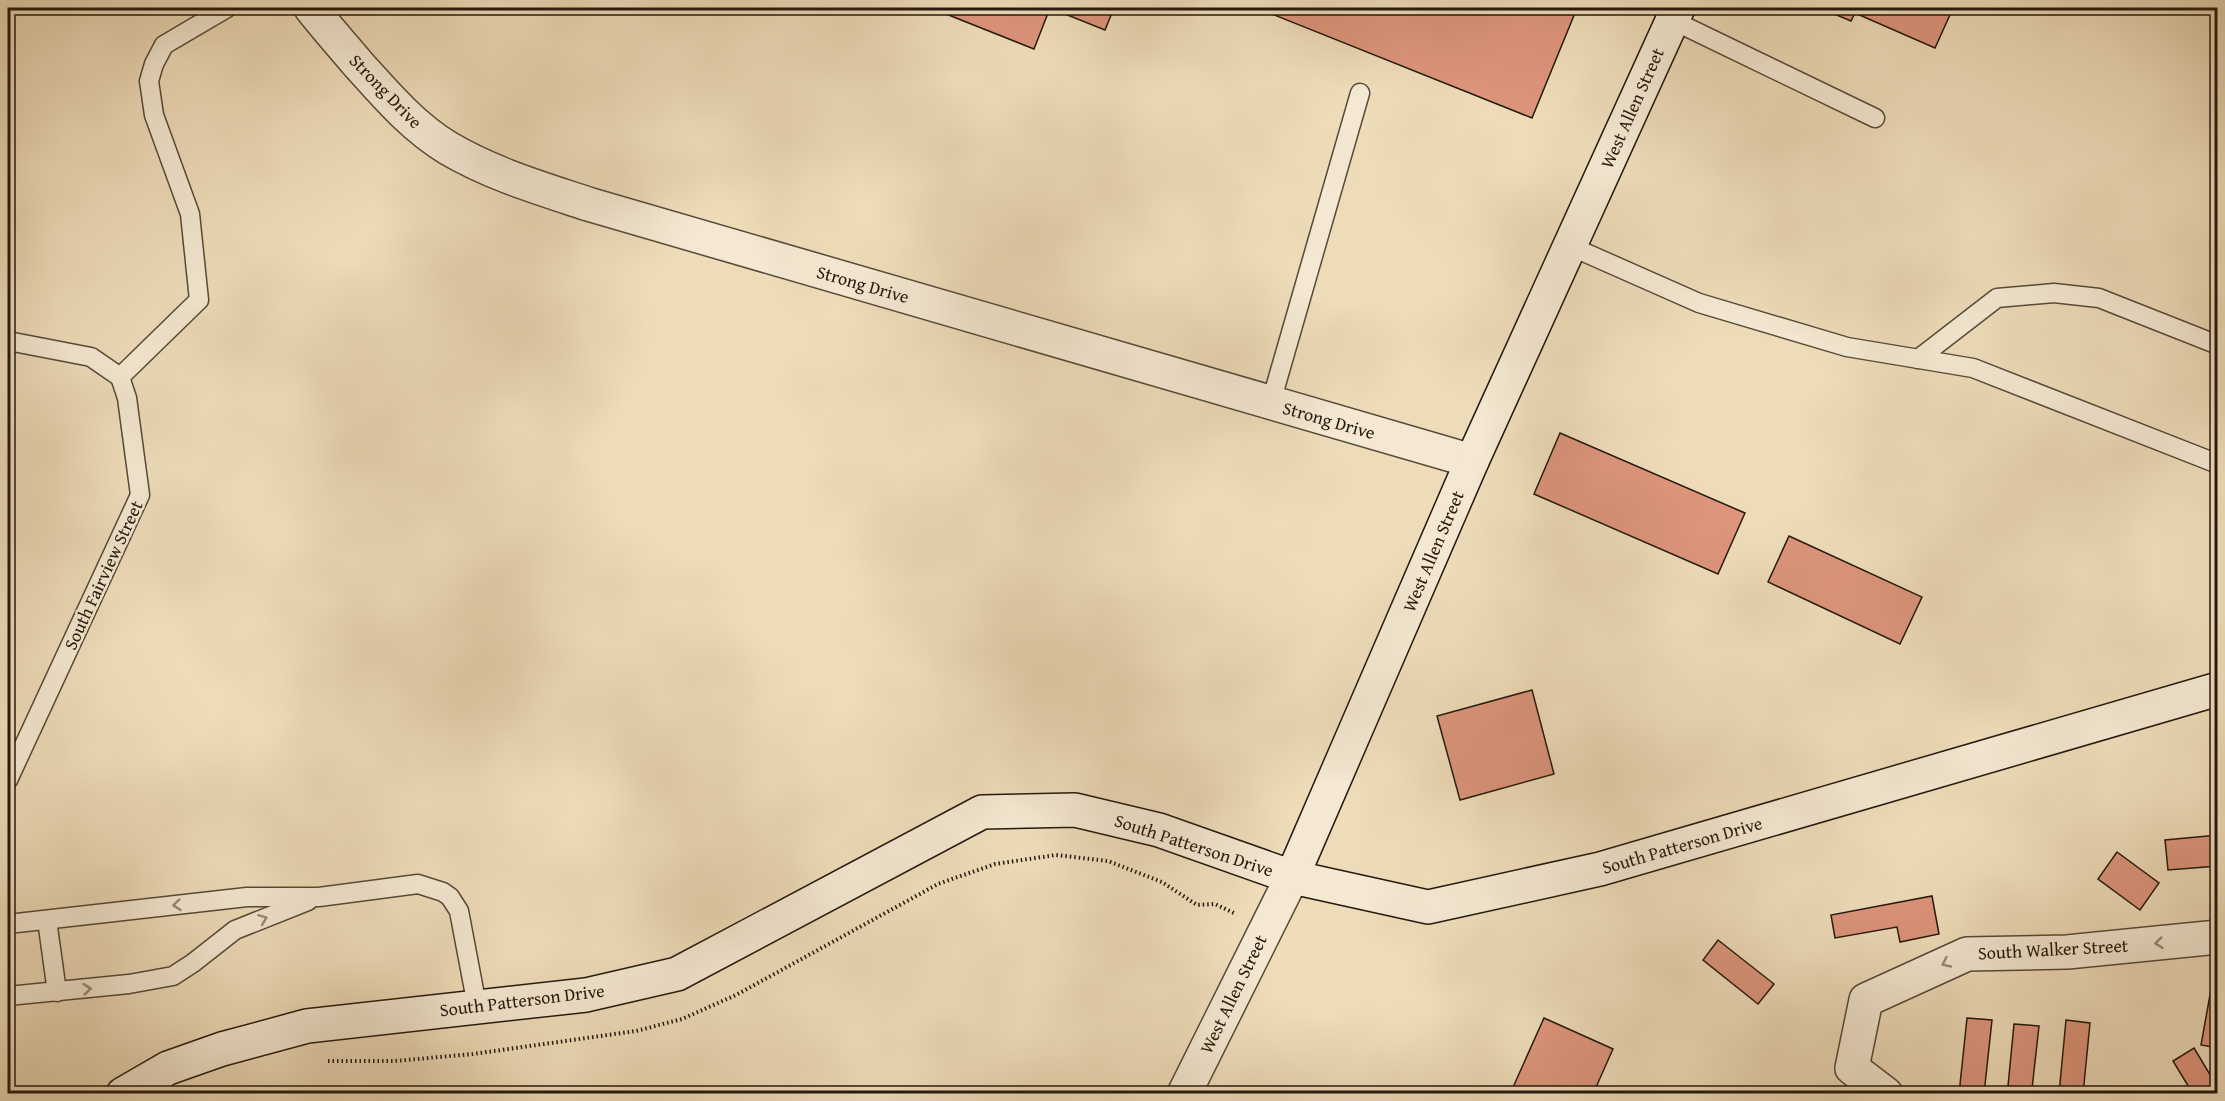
<svg xmlns="http://www.w3.org/2000/svg" width="2225" height="1101" viewBox="0 0 2225 1101" font-family="'Gentium Book Plus',serif">
<rect width="100%" height="100%" fill="#eedcb9"/>
<filter id="stains"><feTurbulence type="fractalNoise" baseFrequency=".00333" numOctaves="4"/><feColorMatrix values="0 0 0 0 .2 0 0 0 0 .09 0 0 0 0 .02 0 0 0 .5 -.17"/></filter>
<radialGradient id="worn" r=".72"><stop offset=".6" stop-color="#630" stop-opacity="0"/><stop offset="1" stop-color="#630" stop-opacity=".3"/></radialGradient>
<g fill="#dd957c" stroke="#24190e" stroke-width="1.5">
<path d="M931,8H1114L1105,30L1050,8L1034,49Z"/>
<path d="M1257,8H1577L1532,118Z"/>
<path d="M1820,8H1953L1935,48L1855,13L1851,21Z"/>
<path d="M1560,433L1745,513L1718,574L1534,494Z"/>
<path d="M1789,536L1922,597L1900,644L1768,582Z"/>
<path d="M1532,690L1554,774L1460,800L1437,716Z"/>
<path d="M2218,835V866L2168,870L2165,840Z"/>
<path d="M2117,852L2159,883L2140,910L2098,879Z"/>
<path d="M1932,896L1939,934L1900,942L1897,927L1835,938L1831,915Z"/>
<path d="M1718,940L1774,984L1758,1004L1703,960Z"/>
<path d="M2215,967H2218V1048L2201,1045Z"/>
<path d="M1544,1018L1613,1049L1593,1094H1510Z"/>
<path d="M1967,1018L1992,1020L1984,1094H1959Z"/>
<path d="M2066,1020L2090,1023L2083,1094H2059Z"/>
<path d="M2014,1024L2039,1026L2032,1089L2008,1086Z"/>
<path d="M2194,1048L2218,1088V1094H2193L2173,1061Z"/>
</g>
<g fill="none" stroke-linecap="round" stroke-linejoin="round">
<defs>
<g id="lane">
<path d="M1672,20L1875,118"/>
<path d="M1570,246L1699,303L1847,347L1973,368L2218,464"/>
<path d="M8,341L91,357L120,377"/>
<path d="M1918,359L1997,298L2054,293L2099,298L2218,345"/>
<path d="M1271,402L1360,93"/>
<path d="M8,780L140,495L127,398L120,377L199,300L190,214L154,115L149,81L154,64L164,45L227,8"/>
<path d="M47,920L57,992"/>
<path d="M8,924L247,897H319L418,884L443,892L450,897L459,911L477,1006"/>
<path d="M8,996L129,984L173,976L193,963L235,930L308,901"/>
</g>
<g id="street">
<path d="M311,8C326,27 342,45 358,64C385,94 413,127 448,148C492,174 540,188 588,204L1472,461"/>
<path d="M1184,1094L1292,877"/>
<path d="M1886,1094L1852,1068L1866,1000L1967,954L2067,952L2218,937"/>
</g>
<g id="secondary">
<path d="M1292,877L1472,461L1678,8"/>
<path d="M123,1094L168,1068L222,1049L307,1026L586,995L677,974L982,812L1075,810L1159,830L1292,877L1428,907L1600,869L2218,689"/>
</g>
</defs>
<use href="#lane" stroke="#564a39" stroke-width="21"/>
<use href="#street" stroke="#564a39" stroke-width="36"/>
<use href="#secondary" stroke="#24190e" stroke-width="36"/>
<path stroke="#24190e" stroke-width="4" stroke-dasharray="1.5 3" stroke-linecap="butt" d="M328,1061H395L473,1054L636,1031L682,1019L736,995L938,884L995,864L1056,855L1108,861L1162,882L1197,905L1215,904L1236,914"/>
<use href="#lane" stroke="#f4e8d2" stroke-width="18"/>
<use href="#street" stroke="#f4e8d2" stroke-width="33"/>
<use href="#secondary" stroke="#f4e8d2" stroke-width="33"/>
</g>
<defs><path id="oneway-chevron" d="M-2-3.5L2.5 0L-2 3.5" fill="none" stroke-width="1.6" stroke-linecap="round" stroke-linejoin="round" transform="scale(1.5)"/></defs>
<g stroke="#968b7a">
<use href="#oneway-chevron" transform="translate(177 905) rotate(174)"/>
<use href="#oneway-chevron" transform="translate(263 919) rotate(-21)"/>
<use href="#oneway-chevron" transform="translate(2159 943) rotate(174)"/>
<use href="#oneway-chevron" transform="translate(1946 963) rotate(155)"/>
<use href="#oneway-chevron" transform="translate(87 989) rotate(-6)"/>
</g>
<g text-anchor="middle" dominant-baseline="central" stroke-width="5" stroke-linejoin="round" paint-order="stroke">
<g font-size="18" fill="#24190e" stroke="#f4e8d2">
<text transform="translate(386 91) rotate(46)">Strong Drive</text>
<text transform="translate(1632 108) rotate(-66)">West Allen Street</text>
<text transform="translate(863 284) rotate(16)">Strong Drive</text>
<text transform="translate(1329 420) rotate(16)">Strong Drive</text>
<text transform="translate(1433 551) rotate(-67)">West Allen Street</text>
<text transform="translate(103 575) rotate(-65)">South Fairview Street</text>
<text transform="translate(1194 845) rotate(18)">South Patterson Drive</text>
<text transform="translate(1682 845) rotate(-16)">South Patterson Drive</text>
<text transform="translate(2053 949) rotate(-3)">South Walker Street</text>
<text transform="translate(1233 994) rotate(-64)">West Allen Street</text>
<text transform="translate(522 1000) rotate(-7)">South Patterson Drive</text>
</g>
</g>
<rect width="2225" height="1101" fill="none" stroke="#eedcb9" stroke-width="30"/>
<rect x="9" y="9" width="2207" height="1083" fill="none" stroke="#24190e" stroke-width="3"/>
<rect x="15" y="15" width="2195" height="1071" fill="none" stroke="#24190e" stroke-width="1.5"/>
<rect width="100%" height="100%" filter="url(#stains)"/>
<rect width="100%" height="100%" fill="url(#worn)"/>
</svg>
